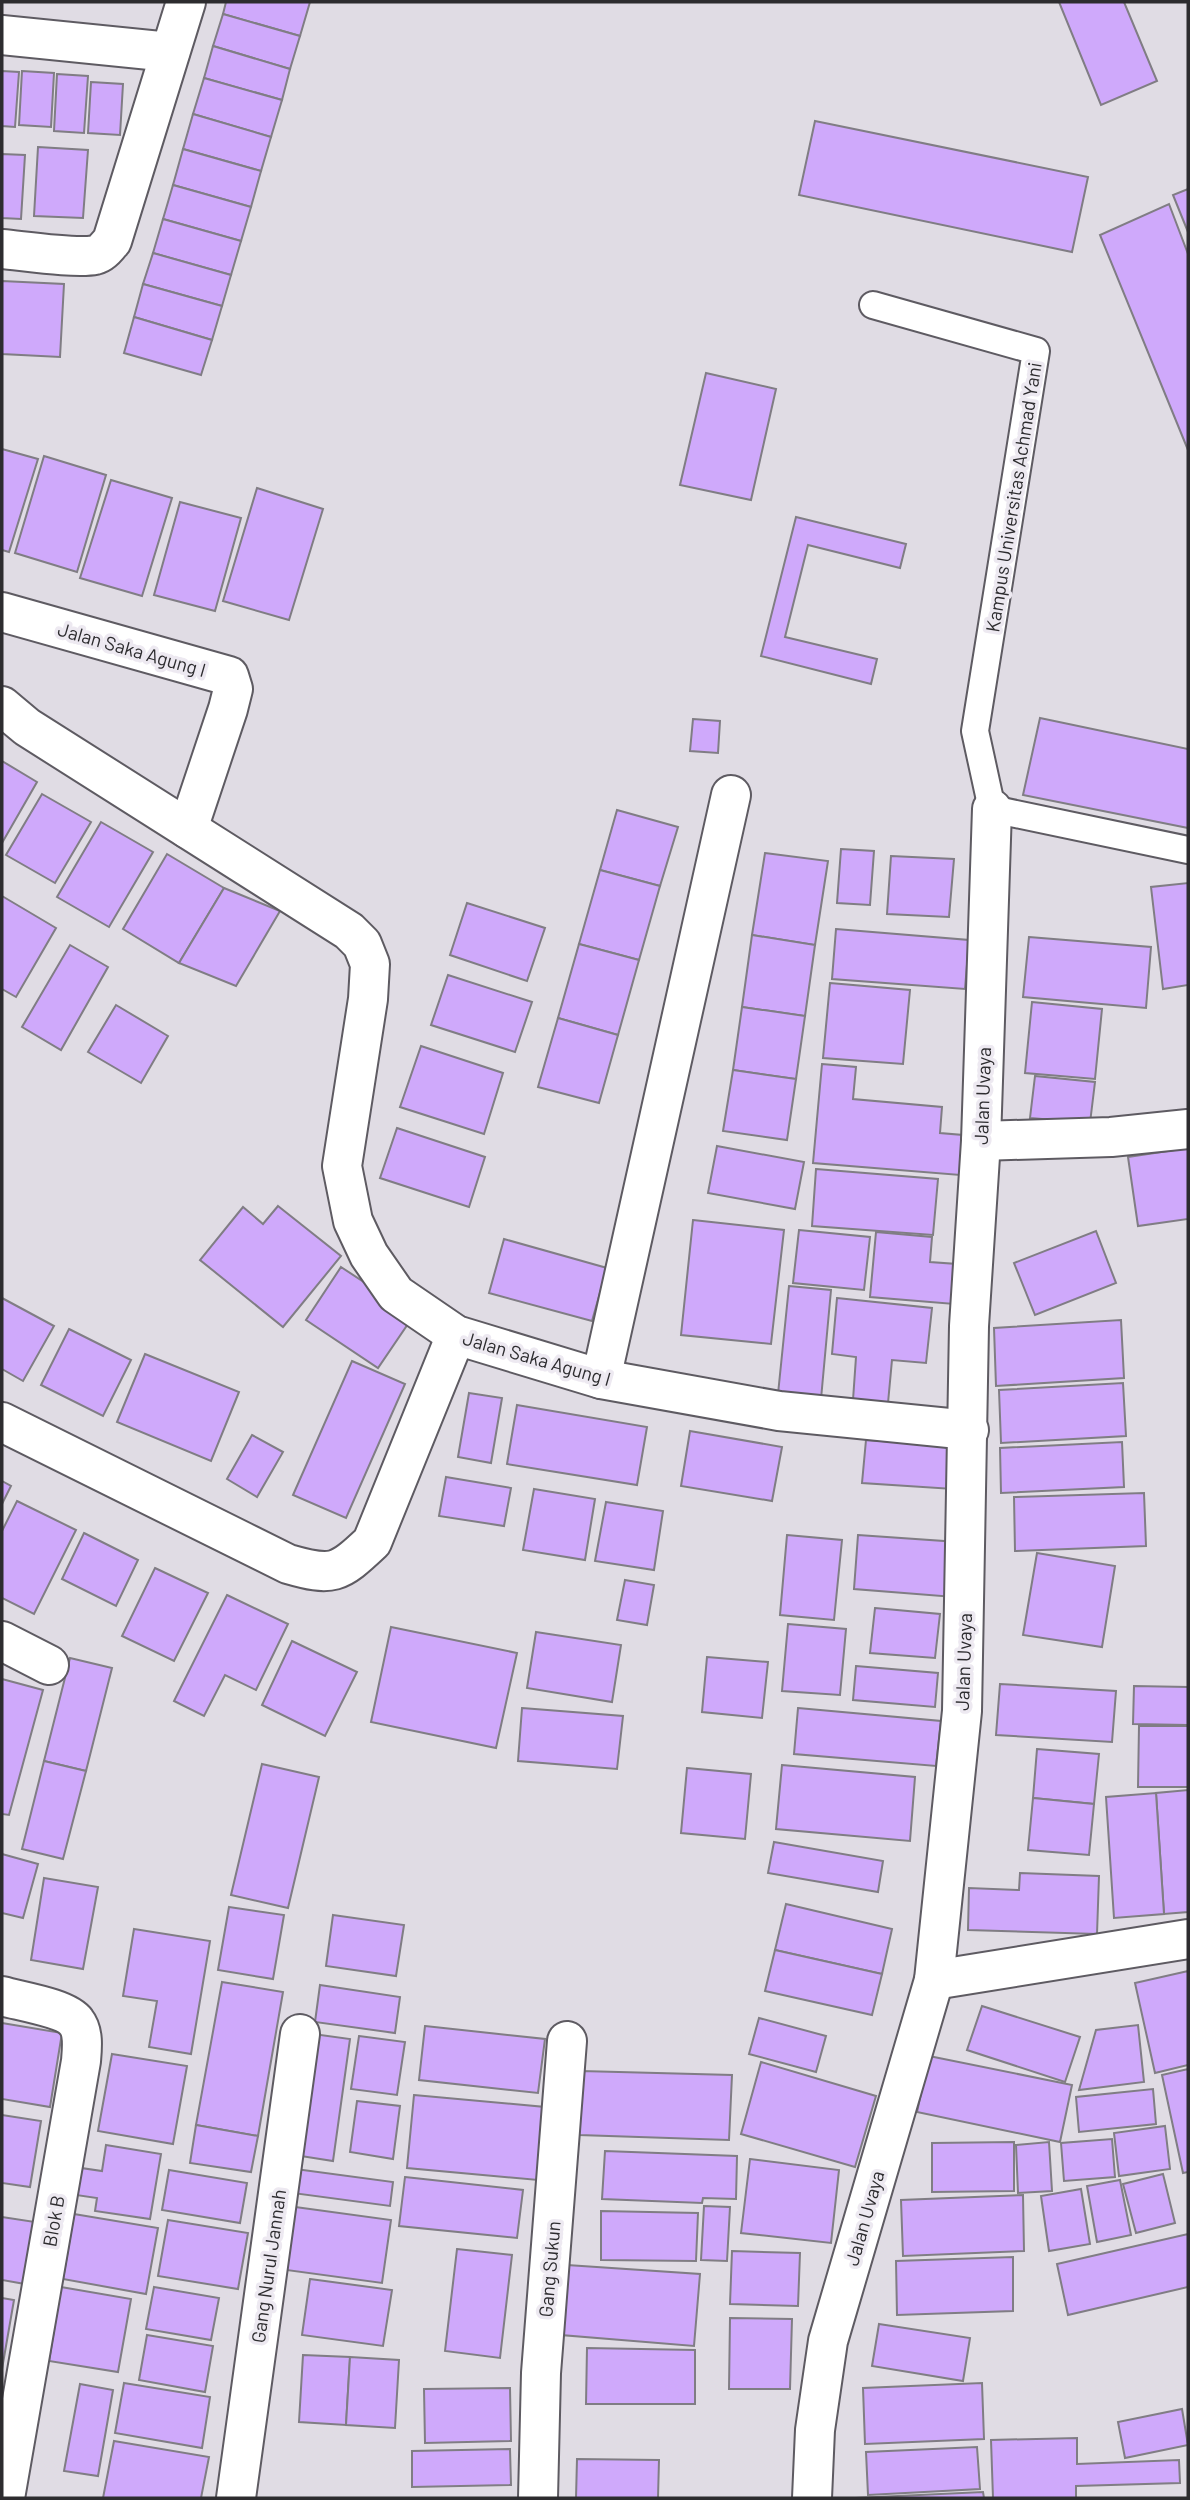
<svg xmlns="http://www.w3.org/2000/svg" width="1190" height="2500" viewBox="0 0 1190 2500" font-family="Barlow,sans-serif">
<rect width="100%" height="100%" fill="#e0dce4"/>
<g fill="#cfa9fb" stroke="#807d84" stroke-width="2">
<path d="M226,2H310L300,36L223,14Z"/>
<path d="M1059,2H1124L1157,81L1101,105Z"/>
<path d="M223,14L300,36L290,69L213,46Z"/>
<path d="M213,46L290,69L282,100L204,78Z"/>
<path d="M2,71L19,72L15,127L2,126Z"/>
<path d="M22,71L54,73L51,127L19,125Z"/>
<path d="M57,74L88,76L84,133L54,131Z"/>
<path d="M204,78L282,100L271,137L193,114Z"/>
<path d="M91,82L123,84L120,135L88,133Z"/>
<path d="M193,114L271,137L261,171L183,149Z"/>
<path d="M815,121L1088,177L1072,252L799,195Z"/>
<path d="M38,147L88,150L83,218L34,216Z"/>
<path d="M183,149L261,171L251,207L173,185Z"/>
<path d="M2,154L25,155L21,219L2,218Z"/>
<path d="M173,185L251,207L241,241L163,219Z"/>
<path d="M1188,189V232L1173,195Z"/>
<path d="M1169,204L1188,254V450L1100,235Z"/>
<path d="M163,219L241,241L231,275L153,253Z"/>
<path d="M153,253L231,275L222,306L143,284Z"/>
<path d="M2,281L64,284L60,357L2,354Z"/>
<path d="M143,284L222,306L212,340L134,317Z"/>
<path d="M134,317L212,340L201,375L124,353Z"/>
<path d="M706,373L776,389L751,500L680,485Z"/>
<path d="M2,449L38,459L9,552L2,550Z"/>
<path d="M44,456L106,475L77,572L15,553Z"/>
<path d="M111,480L172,498L142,596L80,578Z"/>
<path d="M257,488L323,509L289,620L223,601Z"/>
<path d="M180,502L241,518L215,611L154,595Z"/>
<path d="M796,517L906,544L900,568L808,545L785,637L877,659L871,684L761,656Z"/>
<path d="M1040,718L1188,749V828L1023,795Z"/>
<path d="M693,719L720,721L718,753L690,751Z"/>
<path d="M2,761L37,782L2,843Z"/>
<path d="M42,794L91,822L55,883L6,855Z"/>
<path d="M617,810L678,827L660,886L600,870Z"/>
<path d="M101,822L153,852L109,927L57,897Z"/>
<path d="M841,849L874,851L870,905L837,903Z"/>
<path d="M765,853L828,861L815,945L752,935Z"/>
<path d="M167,854L224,888L179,963L123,929Z"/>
<path d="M891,856L954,859L949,917L887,914Z"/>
<path d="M600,870L660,886L639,960L579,944Z"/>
<path d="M1188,883V985L1163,989L1151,887Z"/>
<path d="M224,888L280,911L236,986L179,963Z"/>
<path d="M2,896L56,928L16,997L2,989Z"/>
<path d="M467,903L545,928L527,981L450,955Z"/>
<path d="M836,929L969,940L965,989L832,979Z"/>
<path d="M752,935L815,945L805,1016L742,1007Z"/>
<path d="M1029,937L1151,947L1146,1008L1023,997Z"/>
<path d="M579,944L639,960L618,1035L558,1018Z"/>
<path d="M70,945L108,967L61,1050L22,1027Z"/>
<path d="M448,975L532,1002L515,1052L431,1025Z"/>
<path d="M830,983L910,990L903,1064L823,1058Z"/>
<path d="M1032,1002L1102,1009L1095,1079L1025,1073Z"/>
<path d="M116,1005L168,1036L141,1083L88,1052Z"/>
<path d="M742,1007L805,1016L796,1079L733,1070Z"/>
<path d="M558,1018L618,1035L599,1103L538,1087Z"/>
<path d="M421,1046L503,1073L484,1134L400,1107Z"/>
<path d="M822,1064L856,1067L853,1099L942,1107L940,1133L963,1135L960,1175L813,1163Z"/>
<path d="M733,1070L796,1079L787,1140L723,1131Z"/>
<path d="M1035,1076L1095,1082L1090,1123L1030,1118Z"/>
<path d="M397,1128L485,1157L469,1207L380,1178Z"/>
<path d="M717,1146L804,1162L795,1209L708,1193Z"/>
<path d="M1188,1148V1219L1138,1226L1128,1157Z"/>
<path d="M816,1169L938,1179L933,1235L812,1226Z"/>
<path d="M278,1206L341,1256L283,1327L200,1260L243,1207L263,1224Z"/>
<path d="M693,1220L784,1230L771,1344L681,1335Z"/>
<path d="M799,1230L870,1237L864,1290L793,1283Z"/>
<path d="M1096,1231L1116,1283L1035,1315L1014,1263Z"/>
<path d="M876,1232L932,1237L930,1262L957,1264L954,1304L870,1297Z"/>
<path d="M504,1239L607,1268L592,1321L489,1293Z"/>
<path d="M341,1267L414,1315L378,1368L306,1320Z"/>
<path d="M789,1286L831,1290L821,1399L778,1394Z"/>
<path d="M2,1298L54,1326L23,1381L2,1369Z"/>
<path d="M837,1298L932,1308L926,1363L892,1360L888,1403L853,1400L856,1357L832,1354Z"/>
<path d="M1121,1320L1124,1378L996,1386L994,1328Z"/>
<path d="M69,1329L131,1360L103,1416L41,1385Z"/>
<path d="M145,1354L239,1392L211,1461L117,1422Z"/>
<path d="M352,1361L405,1384L346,1518L293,1495Z"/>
<path d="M1123,1383L1126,1436L1001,1443L999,1390Z"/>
<path d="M469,1393L502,1398L491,1463L458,1457Z"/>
<path d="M517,1405L647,1427L637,1485L507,1464Z"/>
<path d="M690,1431L782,1447L772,1501L681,1486Z"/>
<path d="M252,1435L283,1452L257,1497L227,1479Z"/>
<path d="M866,1440L957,1446L953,1489L862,1483Z"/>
<path d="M1122,1442L1124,1487L1001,1493L1000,1448Z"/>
<path d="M446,1477L511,1488L504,1526L439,1516Z"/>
<path d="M2,1481L11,1486L2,1504Z"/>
<path d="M534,1489L595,1499L585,1560L523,1550Z"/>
<path d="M1144,1493L1146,1546L1015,1551L1014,1497Z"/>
<path d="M17,1501L76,1530L34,1614L2,1598V1531Z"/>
<path d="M606,1502L663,1511L654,1570L595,1561Z"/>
<path d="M84,1533L138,1560L116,1606L62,1579Z"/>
<path d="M787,1535L842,1540L834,1620L780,1615Z"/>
<path d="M858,1535L958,1542L954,1597L854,1589Z"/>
<path d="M1037,1553L1115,1566L1102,1647L1023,1635Z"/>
<path d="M155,1568L208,1593L174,1661L122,1636Z"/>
<path d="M625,1580L654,1585L647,1625L617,1620Z"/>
<path d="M227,1595L288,1624L256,1690L225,1675L204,1716L174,1701Z"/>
<path d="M875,1608L940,1614L935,1658L870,1653Z"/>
<path d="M788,1624L846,1629L840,1695L782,1691Z"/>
<path d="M391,1627L517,1653L496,1748L371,1722Z"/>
<path d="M536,1632L621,1645L612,1702L527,1688Z"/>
<path d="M292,1641L357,1672L325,1736L262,1705Z"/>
<path d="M707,1657L768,1662L762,1718L702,1712Z"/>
<path d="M70,1658L112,1668L86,1771L44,1761Z"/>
<path d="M856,1666L938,1673L935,1707L853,1700Z"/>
<path d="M2,1679L43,1690L9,1815L2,1814Z"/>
<path d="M1000,1684L1116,1691L1112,1742L996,1735Z"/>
<path d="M1134,1686L1188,1687V1725L1133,1724Z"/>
<path d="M522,1708L623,1716L617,1769L518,1761Z"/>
<path d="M798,1708L941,1721L936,1766L794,1754Z"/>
<path d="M1139,1726H1188V1787H1138Z"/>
<path d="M1037,1749L1099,1754L1094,1804L1033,1798Z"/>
<path d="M44,1761L86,1771L63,1859L22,1849Z"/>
<path d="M262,1764L319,1777L288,1908L231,1895Z"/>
<path d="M782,1765L915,1777L910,1841L776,1829Z"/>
<path d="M687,1768L751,1774L745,1839L681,1833Z"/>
<path d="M1188,1790V1912L1164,1914L1156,1793Z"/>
<path d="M1156,1793L1164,1914L1114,1918L1106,1797Z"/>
<path d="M1033,1798L1094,1804L1089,1855L1028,1850Z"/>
<path d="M774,1842L883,1861L878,1892L768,1873Z"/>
<path d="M2,1854L38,1864L23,1918L2,1913Z"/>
<path d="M1020,1873L1099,1876L1097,1934L968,1930L969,1888L1019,1890Z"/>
<path d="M44,1878L98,1887L83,1969L31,1960Z"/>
<path d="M786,1904L892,1929L882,1974L775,1950Z"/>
<path d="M229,1907L284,1915L273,1979L218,1970Z"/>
<path d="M333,1915L404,1925L396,1976L326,1966Z"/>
<path d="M134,1929L210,1941L191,2054L149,2047L157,2001L123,1996Z"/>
<path d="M775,1950L882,1974L872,2015L765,1991Z"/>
<path d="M1188,1971V2065L1155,2073L1135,1983Z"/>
<path d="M222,1982L283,1992L258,2136L196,2125Z"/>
<path d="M320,1985L400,1997L395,2033L315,2022Z"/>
<path d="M982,2006L1080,2037L1065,2082L967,2050Z"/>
<path d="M759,2018L826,2036L816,2072L749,2054Z"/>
<path d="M2,2023L62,2033L50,2107L2,2099Z"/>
<path d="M1138,2025L1144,2082L1079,2090L1096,2030Z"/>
<path d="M425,2026L545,2039L538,2093L419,2080Z"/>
<path d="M306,2033L350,2039L333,2161L288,2154Z"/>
<path d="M359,2036L405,2042L397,2095L351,2089Z"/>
<path d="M112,2054L187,2066L173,2144L98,2131Z"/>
<path d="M929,2056L1072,2085L1060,2142L917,2112Z"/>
<path d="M761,2062L876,2096L855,2167L741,2134Z"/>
<path d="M1188,2069V2172L1183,2173L1162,2075Z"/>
<path d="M581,2071L732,2075L729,2140L579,2135Z"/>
<path d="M1153,2089L1156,2124L1079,2132L1076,2097Z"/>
<path d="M414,2095L545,2107L538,2180L407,2168Z"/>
<path d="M357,2101L400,2106L393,2159L350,2152Z"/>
<path d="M2,2115L41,2121L30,2187L2,2183Z"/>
<path d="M196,2125L258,2136L251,2172L190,2163Z"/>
<path d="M1165,2126L1170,2169L1119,2176L1114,2133Z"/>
<path d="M1112,2139L1115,2177L1064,2181L1061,2143Z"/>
<path d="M1014,2142V2191L932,2192V2143Z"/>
<path d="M1049,2142L1052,2191L1018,2193L1016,2145Z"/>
<path d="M106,2145L161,2154L150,2219L95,2211L97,2198L76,2195L81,2168L102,2171Z"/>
<path d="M605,2151L737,2156L736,2199L703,2198L702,2203L602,2199Z"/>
<path d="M750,2159L839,2170L831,2243L741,2233Z"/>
<path d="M288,2168L393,2182L390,2206L285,2192Z"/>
<path d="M169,2170L247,2183L240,2223L162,2210Z"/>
<path d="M1163,2174L1175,2223L1136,2233L1123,2184Z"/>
<path d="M405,2177L523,2190L517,2238L399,2226Z"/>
<path d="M1120,2180L1131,2235L1097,2242L1087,2186Z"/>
<path d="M1081,2189L1090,2244L1049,2251L1041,2196Z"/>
<path d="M1023,2195L1024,2251L903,2256L901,2200Z"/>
<path d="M288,2206L391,2220L382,2283L279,2269Z"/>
<path d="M704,2206L730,2207L727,2261L701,2260Z"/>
<path d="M601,2211L698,2213L696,2261L601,2260Z"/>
<path d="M74,2214L158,2228L146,2294L63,2279Z"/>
<path d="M2,2217L35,2222L25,2284L2,2280Z"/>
<path d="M168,2220L248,2233L238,2289L158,2276Z"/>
<path d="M1188,2234V2287L1068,2315L1057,2264Z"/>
<path d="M457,2249L512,2255L500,2358L445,2351Z"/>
<path d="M732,2251L800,2253L798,2306L730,2304Z"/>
<path d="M1013,2257V2311L897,2315L896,2261Z"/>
<path d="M567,2265L700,2274L694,2346L561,2335Z"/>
<path d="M310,2279L392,2290L383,2346L302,2335Z"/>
<path d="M61,2287L131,2299L118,2372L49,2361Z"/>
<path d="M154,2287L219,2298L211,2340L146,2329Z"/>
<path d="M2,2298L14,2300L2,2369Z"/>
<path d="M730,2318L792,2319L790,2389H729Z"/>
<path d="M879,2324L970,2338L963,2381L872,2366Z"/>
<path d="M147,2335L213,2346L205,2392L139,2380Z"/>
<path d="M587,2348L695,2350V2404H586Z"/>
<path d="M303,2355L350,2357L346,2425L299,2422Z"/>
<path d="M350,2357L399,2360L395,2428L346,2425Z"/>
<path d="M124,2383L210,2397L202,2448L115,2433Z"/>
<path d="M982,2383L984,2439L865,2444L863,2388Z"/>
<path d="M80,2384L113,2390L98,2476L64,2471Z"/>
<path d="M510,2388L511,2441L425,2443L424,2389Z"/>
<path d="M1182,2409L1188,2445L1125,2458L1118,2422Z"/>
<path d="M1077,2438V2464L1179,2460L1180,2483L1076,2486V2498H993L991,2440Z"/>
<path d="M114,2441L209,2457L201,2498H103Z"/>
<path d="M977,2447L980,2489L868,2495L866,2452Z"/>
<path d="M510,2449L511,2485L412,2487V2451Z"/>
<path d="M577,2459L659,2460L658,2498H576Z"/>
<path d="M983,2492L984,2498H855Z"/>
</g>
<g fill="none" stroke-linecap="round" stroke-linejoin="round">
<defs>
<path id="lane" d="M873,305L1036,351L975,731L992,809L1188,850"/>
<g id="street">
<path d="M2,35L170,52"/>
<path d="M2,249C24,251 76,259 95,255C103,253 107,246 112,241L186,2"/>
<path d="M2,612L229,676L233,689L228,709L188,829"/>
<path d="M2,706L27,727L349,931L362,944L370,964L368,999L342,1166L353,1221L369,1255L396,1294L456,1335L601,1379L779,1411L969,1430"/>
<path d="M981,1141L1111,1137L1188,1129"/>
<path d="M601,1379L731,795"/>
<path d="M2,1422L288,1564C333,1577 338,1574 372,1542L456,1335"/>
<path d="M2,1641L49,1665"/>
<path d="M934,1980L1188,1939"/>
<path d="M2,1996C19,2001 66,2008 76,2022C84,2032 82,2049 81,2061L5,2498"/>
<path d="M236,2498L300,2034"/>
<path d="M538,2498L541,2373L567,2041"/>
<path d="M812,2498L815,2430L828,2341L934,1980L962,1711L969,1326L981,1141L992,809"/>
</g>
</defs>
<use href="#lane" stroke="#5e5b62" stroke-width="30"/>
<use href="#street" stroke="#5e5b62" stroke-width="42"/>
<use href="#lane" stroke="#fff" stroke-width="26"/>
<use href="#street" stroke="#fff" stroke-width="38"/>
</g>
<g text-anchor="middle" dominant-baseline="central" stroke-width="7" stroke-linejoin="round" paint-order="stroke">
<g font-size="19" fill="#2d2c2f" stroke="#ede9f1">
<text transform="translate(1013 497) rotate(-81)">Kampus Universitas Achmad Yani</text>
<text transform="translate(132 649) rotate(16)">Jalan Saka Agung I</text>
<text transform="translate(982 1096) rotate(-88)">Jalan Uvaya</text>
<text transform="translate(537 1358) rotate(16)">Jalan Saka Agung I</text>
<text transform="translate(963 1662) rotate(-88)">Jalan Uvaya</text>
<text transform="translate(864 2218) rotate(-74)">Jalan Uvaya</text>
<text transform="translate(53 2221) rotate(-80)">Blok B</text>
<text transform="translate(268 2266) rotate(-82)">Gang Nurul Jannah</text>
<text transform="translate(549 2269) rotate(-85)">Gang Sukun</text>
</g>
</g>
<rect width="1190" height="2500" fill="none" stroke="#2d2c2f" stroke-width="7"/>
</svg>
